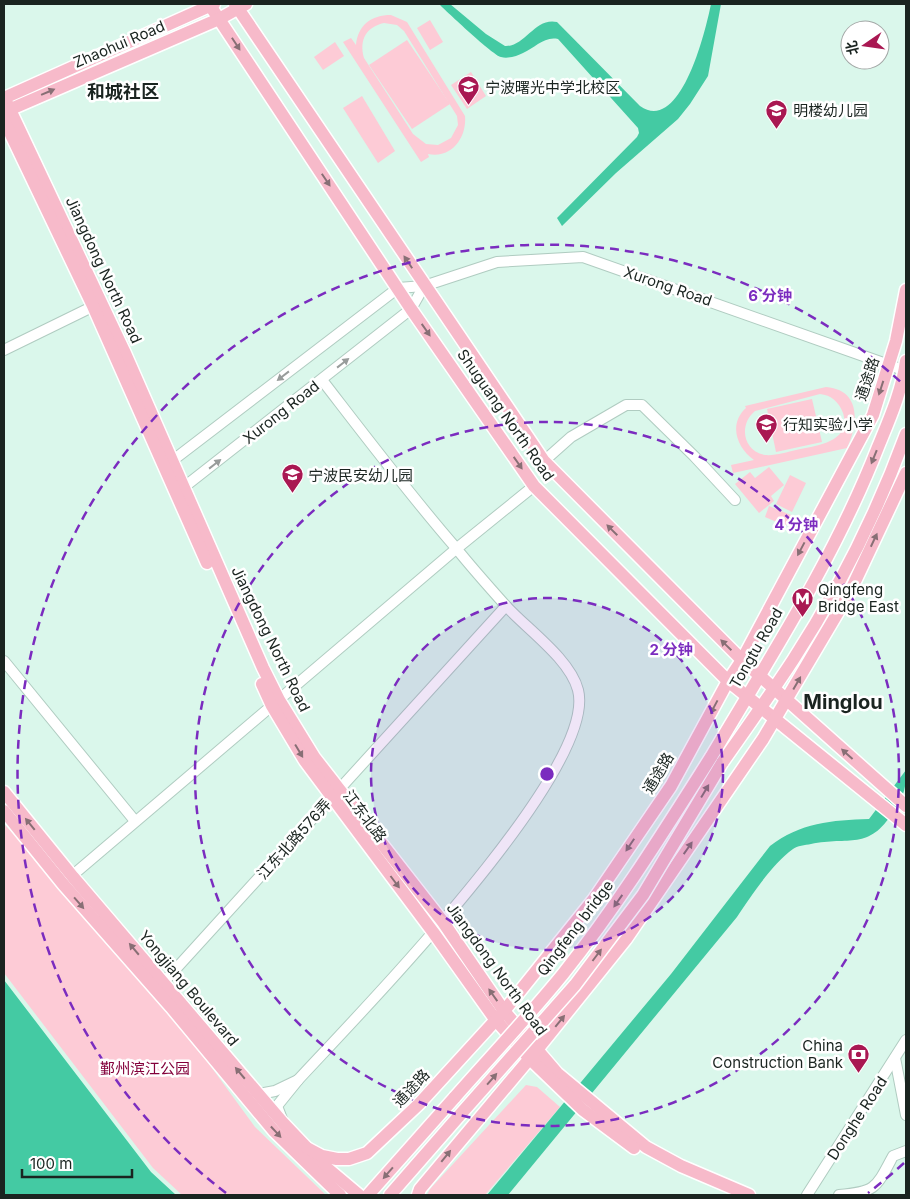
<svg xmlns="http://www.w3.org/2000/svg" width="910" height="1199" viewBox="0 0 910 1199" font-family="Inter,'Noto Sans SC',sans-serif">
<rect width="100%" height="100%" fill="#daf7eb"/>
<g fill="#fdcbd6" fill-rule="evenodd">
<path d="M391,15L407,22L465,116C467,137 452,159 428,154L429,157L421,162L343,42L351,38L356,45C358,25 371,15 391,15ZM384,23L397,25L404,31L457,116L458,125L451,138L438,145L426,144L413,134L364,58C359,40 366,27 384,23Z"/>
<path d="M430,20L443,42L430,50L417,28Z"/>
<path d="M407,40L450,104L412,129L369,65Z"/>
<path d="M335,42L344,56L323,70L314,57Z"/>
<path d="M471,72L486,96L467,109L451,85Z"/>
<path d="M362,96L395,151L378,163L343,108Z"/>
<path d="M826,387C862,390 858,425 847,448L733,473L731,465L754,460C737,448 728,424 746,408L745,406ZM820,394C831,395 839,402 843,413C852,442 816,446 796,450C787,452 775,456 765,455C742,451 739,424 755,411Z"/>
<path d="M812,399L822,442L776,452L767,409Z"/>
<path d="M769,467L784,485L771,496L774,501L759,513L735,484L750,472L755,478Z"/>
<path d="M790,475L806,483L792,512L776,504Z"/>
<path d="M769,506L791,515L786,526L765,517Z"/>
<path d="M4,824L22,843L122,962L182,1027L255,1127L326,1195H182L153,1168L4,973Z"/>
<path d="M526,1085L537,1087L560,1107L485,1195H427L430,1189Z"/>
</g>
<g fill="#44caa3">
<path d="M439,4H450L486,34L505,46C525,47 535,17 557,22L640,106C681,135 706,29 711,4H721L708,76L690,104L678,119L616,173L562,226L557,218L637,137L639,133L638,128L558,39C544,36 535,48 523,53C517,56 508,59 501,57C494,56 446,11 439,4Z"/>
<path d="M906,770C906,790 904,795 893,812C869,851 849,836 811,844C805,845 797,846 793,849C772,864 751,896 737,917L508,1195H487L671,974L770,846C800,823 832,820 869,819Z"/>
<path d="M4,980L151,1172L176,1195H4Z"/>
</g>
<g fill="none" stroke-linecap="round" stroke-linejoin="round">
<defs>
<g id="minor">
<path d="M4,350L98,304"/>
<path d="M544,461L571,437L626,405H642L694,456L735,500"/>
<path d="M168,464L398,288L424,286L497,262L583,257L906,371"/>
<path d="M179,491L411,309L424,286"/>
<path d="M4,661L135,821"/>
<path d="M67,880L456,549L534,486"/>
<path d="M163,983L506,606"/>
<path d="M895,1058L906,1115"/>
<path d="M298,1080C355,1018 599,770 578,690C570,659 527,629 506,606C489,587 472,568 456,548C409,494 366,437 322,380"/>
<path d="M259,1094L275,1091L298,1080L277,1106L282,1119"/>
<path d="M807,1195L906,1040"/>
<path d="M839,1195C876,1192 876,1188 893,1156L906,1151"/>
</g>
<g id="major">
<path d="M209,4L411,309L534,486L728,681L906,825"/>
<path d="M235,4L544,461L742,660L906,806"/>
<path d="M4,97L124,351L263,668L279,700L314,757L443,922L504,1011L557,1073L646,1147L681,1166L749,1195"/>
<path d="M4,98L214,4"/>
<path d="M4,112L219,19L246,4"/>
<path d="M4,120L93,306L207,563"/>
<path d="M262,684L272,706L305,761L433,932L495,1019L530,1059L583,1110L634,1148"/>
<path d="M711,757C771,656 835,557 878,447C889,420 902,391 906,361"/>
<path d="M722,763C746,729 770,695 793,660C839,589 877,513 906,434"/>
<path d="M4,792L73,877L283,1123L321,1163L359,1195"/>
<path d="M4,811L63,884L171,1007L274,1131L340,1195"/>
<path d="M307,1148L322,1156L337,1159H349L367,1153L419,1104L504,1011L594,899L671,786L728,681L742,660L873,415L896,341L906,290"/>
<path d="M368,1195L455,1097"/>
<path d="M390,1195L459,1116"/>
<path d="M418,1195L420,1189L536,1051L626,939L763,739L850,592L906,473"/>
</g>
</defs>
<use href="#minor" stroke="#b0ccc1" stroke-width="12"/>
<use href="#major" stroke="#fff" stroke-width="15"/>
<use href="#minor" stroke="#fff" stroke-width="10"/>
<use href="#major" stroke="#f7baca" stroke-width="12"/>
<defs>
<g id="major-bridge">
<path d="M455,1097C491,1056 529,1016 563,974C618,905 664,831 711,757"/>
<path d="M459,1116L575,985L643,895L722,763"/>
</g>
</defs>
<use href="#major-bridge" stroke="#fff" stroke-width="15" stroke-linecap="butt"/>
<use href="#major-bridge" stroke="#f7baca" stroke-width="12"/>
</g>
<defs><path id="oneway-solid" d="M-6-.8H1V-3.2L6.5 0L1 3.2V.8H-6Z" transform="scale(1.25)"/></defs>
<g fill="#886f75">
<use href="#oneway-solid" transform="translate(236 44) rotate(57)"/>
<use href="#oneway-solid" transform="translate(48 92) rotate(-23)"/>
<use href="#oneway-solid" transform="translate(326 180) rotate(56)"/>
<use href="#oneway-solid" transform="translate(408 262) rotate(-124)"/>
<use href="#oneway-solid" transform="translate(426 330) rotate(55)"/>
<use href="#oneway-solid" transform="translate(881 388) rotate(108)"/>
<use href="#oneway-solid" transform="translate(874 457) rotate(112)"/>
<use href="#oneway-solid" transform="translate(518 463) rotate(55)"/>
<use href="#oneway-solid" transform="translate(612 530) rotate(-135)"/>
<use href="#oneway-solid" transform="translate(874 540) rotate(-65)"/>
<use href="#oneway-solid" transform="translate(801 549) rotate(118)"/>
<use href="#oneway-solid" transform="translate(726 645) rotate(-136)"/>
<use href="#oneway-solid" transform="translate(797 683) rotate(-60)"/>
<use href="#oneway-solid" transform="translate(714 707) rotate(118)"/>
<use href="#oneway-solid" transform="translate(299 751) rotate(59)"/>
<use href="#oneway-solid" transform="translate(847 754) rotate(-138)"/>
<use href="#oneway-solid" transform="translate(705 791) rotate(-59)"/>
<use href="#oneway-solid" transform="translate(30 824) rotate(-129)"/>
<use href="#oneway-solid" transform="translate(630 845) rotate(124)"/>
<use href="#oneway-solid" transform="translate(688 848) rotate(-55)"/>
<use href="#oneway-solid" transform="translate(395 882) rotate(53)"/>
<use href="#oneway-solid" transform="translate(618 901) rotate(125)"/>
<use href="#oneway-solid" transform="translate(79 903) rotate(49)"/>
<use href="#oneway-solid" transform="translate(134 949) rotate(-130)"/>
<use href="#oneway-solid" transform="translate(597 955) rotate(-53)"/>
<use href="#oneway-solid" transform="translate(493 995) rotate(-125)"/>
<use href="#oneway-solid" transform="translate(560 1021) rotate(-51)"/>
<use href="#oneway-solid" transform="translate(240 1073) rotate(-130)"/>
<use href="#oneway-solid" transform="translate(492 1079) rotate(-49)"/>
<use href="#oneway-solid" transform="translate(276 1132) rotate(47)"/>
<use href="#oneway-solid" transform="translate(446 1156) rotate(-51)"/>
<use href="#oneway-solid" transform="translate(388 1173) rotate(131)"/>
</g>
<g fill="#989c9b">
<use href="#oneway-solid" transform="translate(343 363) rotate(-38)"/>
<use href="#oneway-solid" transform="translate(283 376) rotate(142)"/>
<use href="#oneway-solid" transform="translate(215 464) rotate(-38)"/>
</g>
<circle cx="547" cy="774" r="176" fill="#7b2cbf" fill-opacity=".12"/>
<g fill="none" stroke="#7b2cbf" stroke-width="2.5" stroke-dasharray="9 6">
<circle cx="547" cy="774" r="176"/>
<circle cx="547" cy="774" r="352"/>
<path d="M904 1163A528 528 0 0 1 868 1193M226 1193A528 528 0 1 1 904 385"/>
</g>
<defs>
<symbol id="school-pin" viewBox="-11 -11 22 30"><path d="M0 17L-7.5 6A9.5 9.5 0 1 1 7.5 6Z" fill="#a91852" stroke="#fff"/><path d="M0-5L7-2L0 1L-7-2ZM-4 1L0 2.5L4 1V4Q0 6-4 4Z" fill="#fff"/></symbol>
<symbol id="metro-pin" viewBox="-11 -11 22 30"><path d="M0 17L-7.5 6A9.5 9.5 0 1 1 7.5 6Z" fill="#a91852" stroke="#fff"/><path d="M-5.5 5V-5H-3L0 0L3-5H5.5V5H3V-.5L0 4L-3-.5V5Z" fill="#fff"/></symbol>
<symbol id="bank-pin" viewBox="-11 -11 22 30"><path d="M0 17L-7.5 6A9.5 9.5 0 1 1 7.5 6Z" fill="#a91852" stroke="#fff"/><path d="M-6-4H6V4H-6ZM0-2.3a2.3 2.3 0 1 0 0 4.6a2.3 2.3 0 1 0 0-4.6Z" fill="#fff"/></symbol>
</defs>
<g fill-rule="evenodd">
<use href="#school-pin" x="456" y="74" width="25" height="34"/>
<use href="#school-pin" x="764" y="98" width="25" height="34"/>
<use href="#school-pin" x="754" y="412" width="25" height="34"/>
<use href="#school-pin" x="280" y="462" width="25" height="34"/>
<use href="#metro-pin" x="790" y="586" width="25" height="34"/>
<use href="#bank-pin" x="846" y="1042" width="25" height="34"/>
</g>
<g text-anchor="middle" dominant-baseline="central" stroke-width="5" stroke-linejoin="round" paint-order="stroke">
<g font-size="15" fill="#1a2420" stroke="#fff">
<text transform="translate(119 44) rotate(-23)">Zhaohui Road</text>
<text transform="translate(104 270) rotate(65)">Jiangdong North Road</text>
<text transform="translate(668 286) rotate(19)">Xurong Road</text>
<text transform="translate(867 379) rotate(-72)">通途路</text>
<text transform="translate(281 412) rotate(-38)">Xurong Road</text>
<text transform="translate(506 415) rotate(55)">Shuguang North Road</text>
<text transform="translate(271 639) rotate(64)">Jiangdong North Road</text>
<text transform="translate(756 648) rotate(-60)">Tongtu Road</text>
<text transform="translate(658 773) rotate(-59)">通途路</text>
<text transform="translate(365 816) rotate(53)">江东北路</text>
<text transform="translate(294 839) rotate(-48)">江东北路576弄</text>
<text transform="translate(575 928) rotate(-53)">Qingfeng bridge</text>
<text transform="translate(497 969) rotate(54)">Jiangdong North Road</text>
<text transform="translate(189 988) rotate(50)">Yongjiang Boulevard</text>
<text transform="translate(411 1088) rotate(-47)">通途路</text>
<text transform="translate(857 1118) rotate(-57)">Donghe Road</text>
</g>
<g font-size="15" fill="#1a2420" stroke="#fff" text-anchor="start">
<text x="485" y="87">宁波曙光中学北校区</text>
<text x="793" y="110">明楼幼儿园</text>
<text x="783" y="424">行知实验小学</text>
<text x="308" y="475">宁波民安幼儿园</text>
<text x="818" y="589">Qingfeng<tspan x="818" dy="17">Bridge East</tspan></text>
<text x="843" y="1045" text-anchor="end">China<tspan x="843" dy="17">Construction Bank</tspan></text>
</g>
<g font-size="15" fill="#83003b" stroke="#fff">
<text x="145" y="1068">鄞州滨江公园</text>
</g>
<g font-size="18" font-weight="bold" fill="#1a2420" stroke="#fff">
<text x="123" y="91">和城社区</text>
</g>
<g font-size="20" font-weight="bold" fill="#1a2420" stroke="#fff">
<text x="843" y="702">Minglou</text>
</g>
</g>
<circle cx="547" cy="774" r="8" fill="#7b2cbf" stroke="#fff" stroke-width="2.5"/>
<g font-size="15" text-anchor="middle" font-weight="bold" fill="#7b2cbf" stroke="#fff" stroke-width="5" stroke-linejoin="round" paint-order="stroke">
<text x="770" y="301">6 分钟</text>
<text x="796" y="530">4 分钟</text>
<text x="671" y="655">2 分钟</text>
</g>
<rect width="910" height="1199" fill="none" stroke="#1a2420" stroke-width="10"/>
<g transform="translate(865 45) rotate(257)"><circle r="24" fill="#ffffff" stroke="#a3a7a6"/>
<path d="M0-4L9 19L0 12L-9 19Z" fill="#a91852"/>
<text y="-8" font-size="14" font-weight="bold" text-anchor="middle" fill="#1a2420">北</text>
</g>
<path d="M22 1169v8h110v-8" fill="none" stroke="#1a2420" stroke-width="2.5"/>
<text x="30" y="1169" font-size="15" fill="#1a2420" stroke="#ffffff" stroke-width="4" paint-order="stroke">100 m</text>
</svg>
